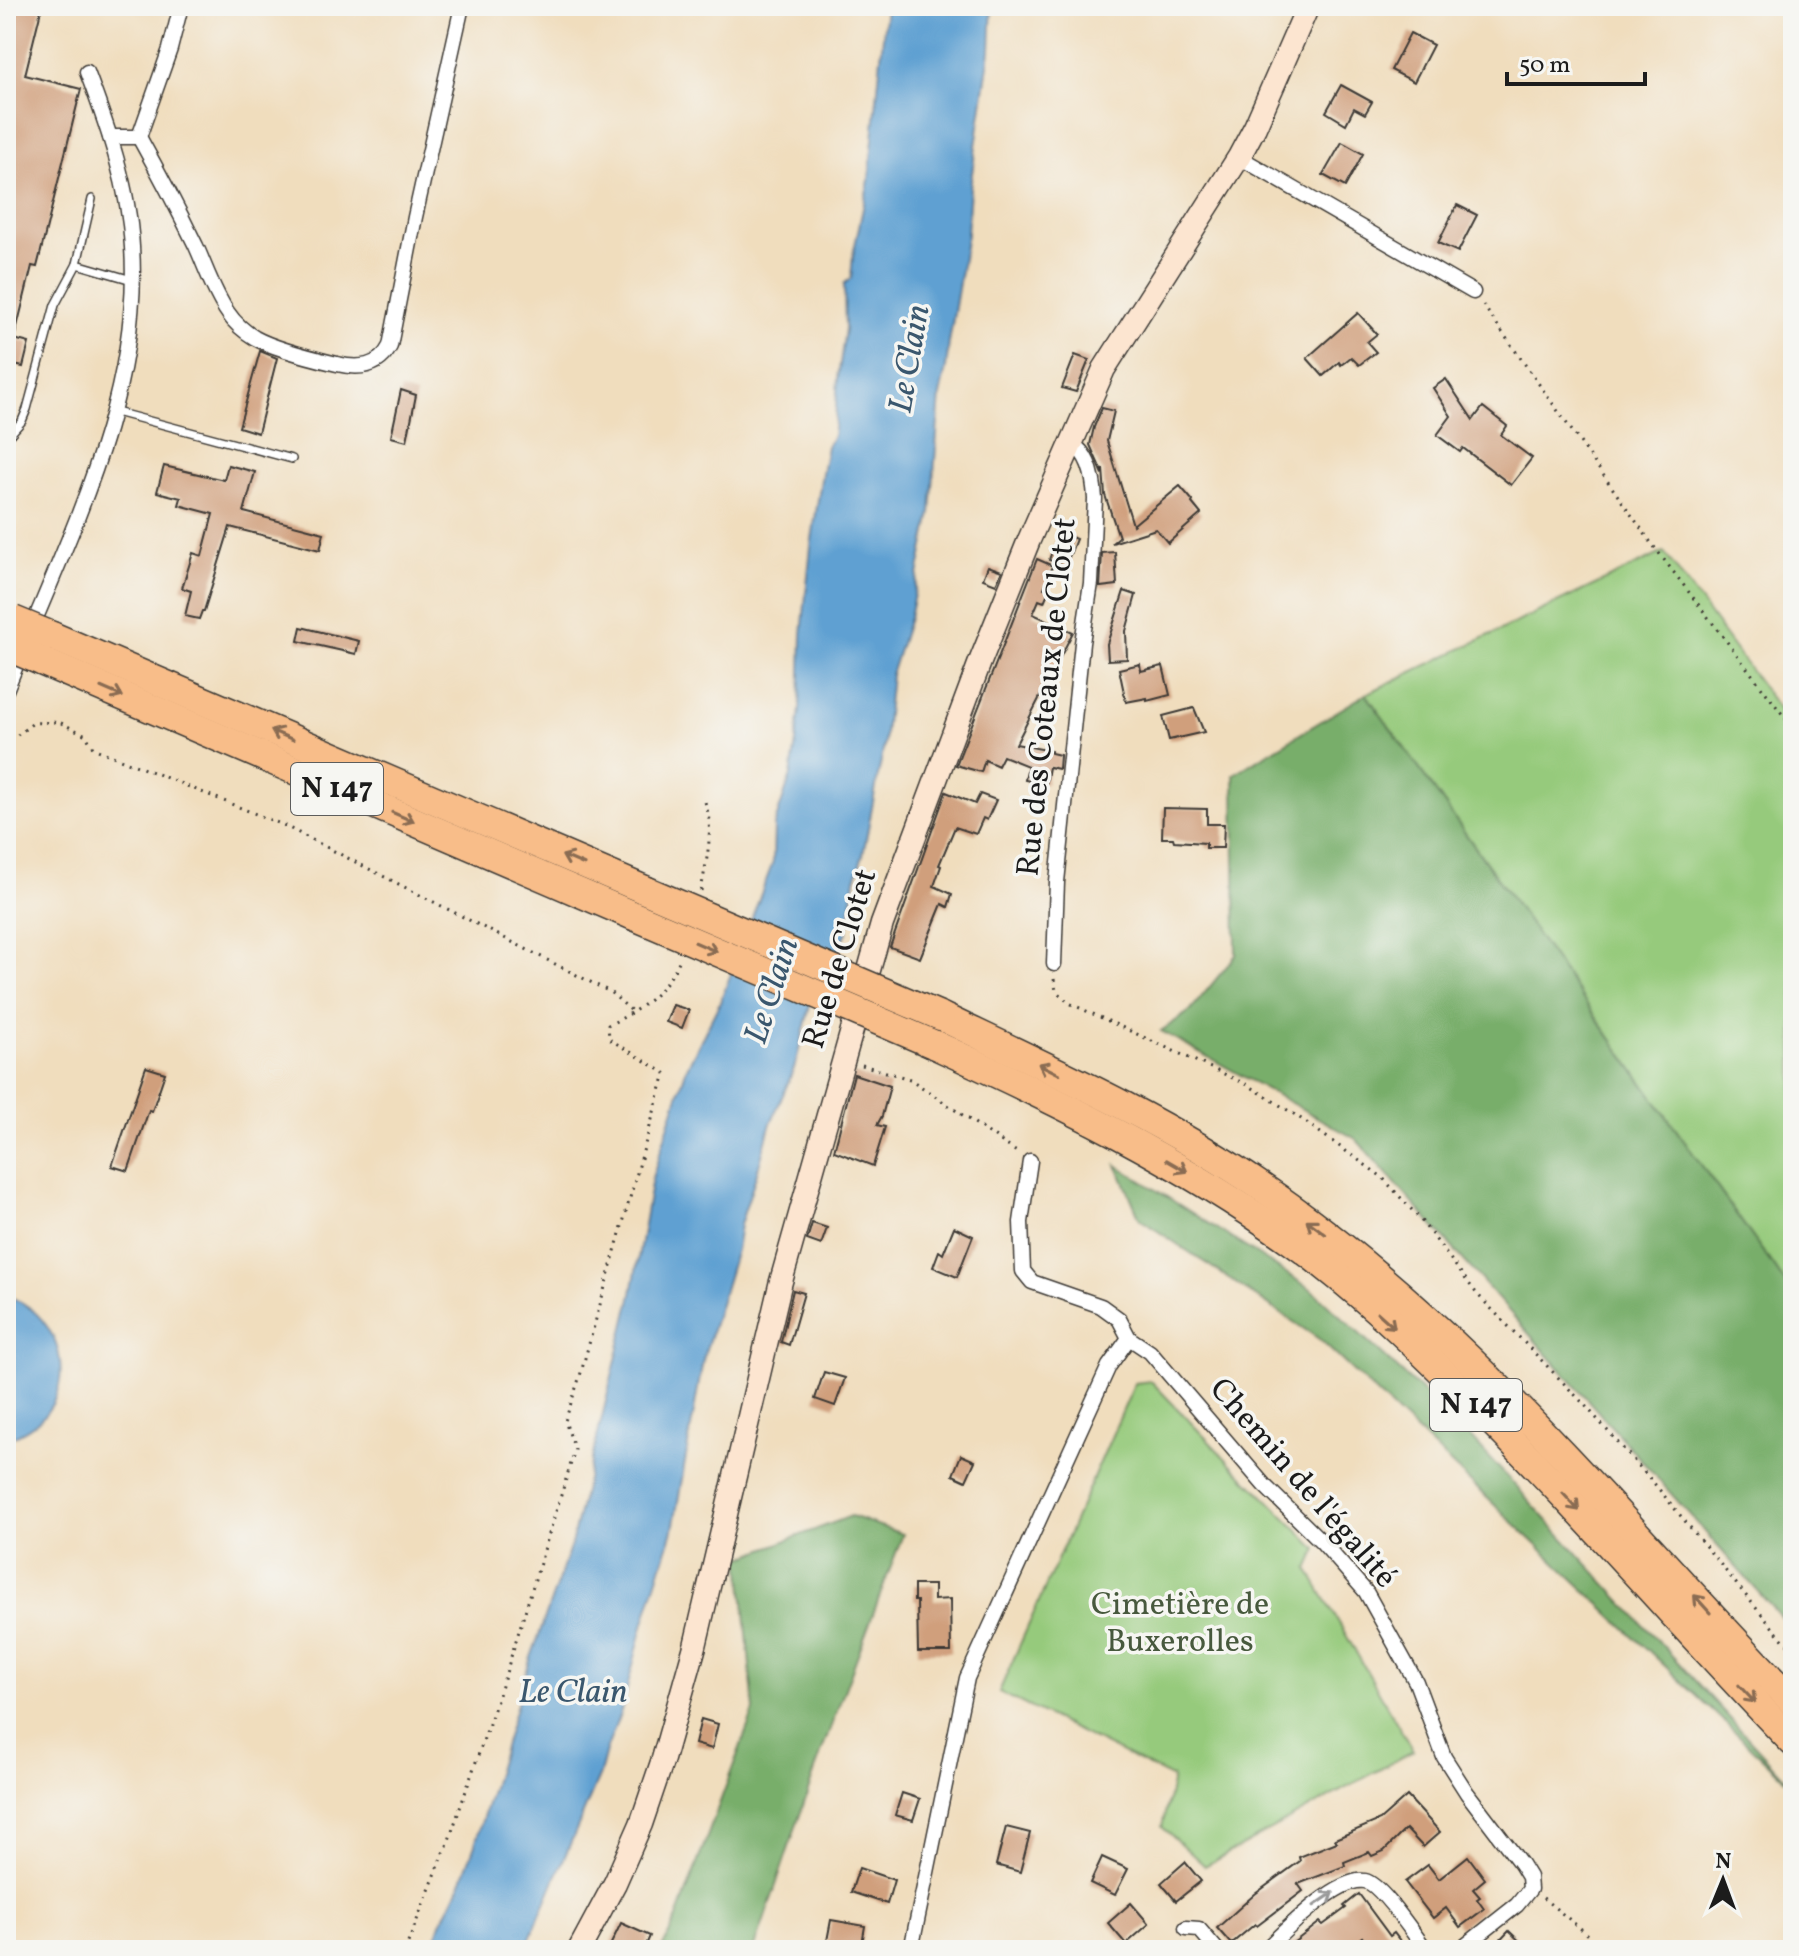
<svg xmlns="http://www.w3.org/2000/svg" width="1799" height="1956" viewBox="0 0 1799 1956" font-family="Vollkorn,serif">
<rect width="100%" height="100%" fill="#f6f6f2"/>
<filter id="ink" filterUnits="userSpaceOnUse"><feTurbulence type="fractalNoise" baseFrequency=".0125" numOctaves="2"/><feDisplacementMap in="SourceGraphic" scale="16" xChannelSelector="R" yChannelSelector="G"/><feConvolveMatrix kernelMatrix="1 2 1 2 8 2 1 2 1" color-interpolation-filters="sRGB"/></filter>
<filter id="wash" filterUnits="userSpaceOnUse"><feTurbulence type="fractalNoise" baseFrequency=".006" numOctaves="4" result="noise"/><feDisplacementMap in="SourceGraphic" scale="32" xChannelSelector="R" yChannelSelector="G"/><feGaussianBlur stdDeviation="1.8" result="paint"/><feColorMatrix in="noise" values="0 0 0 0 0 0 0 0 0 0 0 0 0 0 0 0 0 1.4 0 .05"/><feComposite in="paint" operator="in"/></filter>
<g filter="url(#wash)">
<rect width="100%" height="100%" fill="#f0ddbd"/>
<g fill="#96ca7b" stroke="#59734c" stroke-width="2">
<path d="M1664,552L1793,729V1294L1366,694Z"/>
<path d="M1151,1381L1251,1485L1252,1484L1317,1549L1308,1569L1413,1751L1205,1866L1162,1827L1173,1778L999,1692L1135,1383Z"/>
</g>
<g fill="#78ae6b" stroke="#4a6544" stroke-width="2">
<path d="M1366,694L1793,1294V1631L1356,1139L1161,1031L1190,1011L1236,955L1234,774Z"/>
<path d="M1117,1165L1311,1289L1464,1430L1793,1787L1319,1339L1140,1219Z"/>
<path d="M851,1516L903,1534L821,1753L754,1950H661L677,1918L754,1710L740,1558Z"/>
</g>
<g fill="#5ea0d2" stroke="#3d5e77" stroke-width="2">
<path d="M886,6H992L990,51L970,187L967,234L949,343L946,368L940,395L931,513L909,618L891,675L884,745L863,855L855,880L847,932L823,983L811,1002L795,1066L771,1123L759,1166L740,1225L736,1250L703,1360L673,1530L644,1622L622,1708L606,1751L600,1774L525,1950H432L441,1923L459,1888L475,1844L530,1660L571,1545L632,1294L652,1178L686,1070L721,1000L773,862L774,826L791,775L796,742L800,709L802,634L811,546L822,473L827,446L833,436L835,421L838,378L845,329L844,284L851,278L853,255L869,180Z"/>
<path d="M6,1296C53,1309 78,1371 47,1412C36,1426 22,1433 6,1440Z"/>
</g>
<g id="blocks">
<g fill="#d09f7b">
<path d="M6,6H42L25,75L81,89L37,267L32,266L14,339L29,343L23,367L6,363Z"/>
<path d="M1410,33L1433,45L1414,82L1391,70Z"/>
<path d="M1341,85L1372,102L1365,114L1354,108L1346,124L1326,112Z"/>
<path d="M1342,142L1363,154L1345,187L1323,175Z"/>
<path d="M1457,205L1477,215L1458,252L1438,243Z"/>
<path d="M1358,313L1377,334L1367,342L1376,352L1359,365L1351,357L1341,365L1339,362L1323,376L1307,358Z"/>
<path d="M260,351L277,358L258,433L239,427Z"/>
<path d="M1075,355L1089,360L1076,392L1062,388Z"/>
<path d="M1446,379L1473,420L1483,407L1507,426L1501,435L1532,458L1511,485L1463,448L1460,452L1437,435L1451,416L1433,388Z"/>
<path d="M401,390L416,395L407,441L391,437Z"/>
<path d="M1102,408L1114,411L1107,441L1133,525L1180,486L1193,501L1192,503L1201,514L1168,543L1156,529L1112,543L1119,537L1105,495L1103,469L1102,472L1090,445L1094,427Z"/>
<path d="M228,465L255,472L244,512L324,533L320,550L230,527L204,611H202L199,619L185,616L191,591L182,588L193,553L202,556L213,514L179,505L181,498L157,492L164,466L224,480Z"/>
<path d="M1059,532L1076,539L1065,567L1049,560Z"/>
<path d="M1115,552L1117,585L1100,587L1102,553Z"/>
<path d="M1037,559L1053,566L1044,588L1049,590L1044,602L1039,600L1033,614L1073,632L1016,744L1051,751V753L1060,755L1059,769L1049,767L1046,784L1025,780L1028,766L1003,756L998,766L985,760L981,772L956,765Z"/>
<path d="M988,566L1002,571L996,584L983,579Z"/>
<path d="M1124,591L1136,595L1126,631L1127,659L1108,660L1107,644Z"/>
<path d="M301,627L359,641L356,654L298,641Z"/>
<path d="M1140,664L1141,671L1163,666L1170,695L1147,701V698L1126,702L1119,669Z"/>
<path d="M1194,708L1204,732L1169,740L1163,716Z"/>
<path d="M946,792L975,804L980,794L996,800L987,820L983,818L976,834L955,827L939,865L941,866L934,886L952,894L948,907L942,904L920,958L890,947Z"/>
<path d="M1163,808L1207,809V824H1224L1223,848H1206V843L1174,841L1173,838H1162Z"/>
<path d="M673,1005L689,1010L682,1028L666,1022Z"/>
<path d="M146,1067L165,1073L152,1111L149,1110L128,1171L112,1166Z"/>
<path d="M854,1074L890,1086L882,1116L877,1125L885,1127L873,1166L834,1151Z"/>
<path d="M812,1223L827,1228L821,1245L807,1240Z"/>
<path d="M954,1227L973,1236L957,1277L933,1267L939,1251L943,1254Z"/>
<path d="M793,1290L804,1293L789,1345L781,1342Z"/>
<path d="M824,1372L845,1378L835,1406L815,1399Z"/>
<path d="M961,1455L975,1461L966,1481L953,1475Z"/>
<path d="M914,1585H934V1600L950,1599L951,1652H918L917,1601H914Z"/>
<path d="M701,1719L718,1724L712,1749L695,1744Z"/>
<path d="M902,1793L920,1799L913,1820L895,1815Z"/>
<path d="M1407,1796L1440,1832L1423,1847L1406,1829L1384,1851L1372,1856L1369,1852L1344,1862L1345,1866L1298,1884L1303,1891L1257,1926L1255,1924L1231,1944L1217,1928L1255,1894L1300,1861L1299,1857L1337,1842L1335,1839L1380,1820Z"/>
<path d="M1006,1827L1030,1833L1020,1872L996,1865Z"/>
<path d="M1468,1856L1485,1879L1473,1889L1480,1897L1477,1899L1484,1909L1460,1927L1446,1908L1433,1918L1405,1882L1428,1865L1439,1879Z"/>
<path d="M1102,1857L1128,1869L1115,1895L1090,1883Z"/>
<path d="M1185,1862L1201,1881L1176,1901L1161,1883Z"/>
<path d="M859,1868L894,1880L887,1904L851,1892Z"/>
<path d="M1359,1894L1390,1936L1394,1933L1407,1950H1372L1362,1937L1344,1950H1284L1320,1922L1323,1925L1346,1908L1344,1906Z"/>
<path d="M1131,1903L1149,1924L1126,1944L1108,1923Z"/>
<path d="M831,1920L865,1926L861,1950H846L826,1946Z"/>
<path d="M621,1923L650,1936L644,1950H608Z"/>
<path d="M1509,1931L1529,1950H1491Z"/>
</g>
</g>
</g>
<g filter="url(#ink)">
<use href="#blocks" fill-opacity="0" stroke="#3c3934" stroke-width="2"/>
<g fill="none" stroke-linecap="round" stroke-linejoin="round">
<defs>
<g id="lane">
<path d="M77,264L132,280"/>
<path d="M112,411L292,459"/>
<path d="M6,439L22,421L27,409L55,305L77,264L92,199"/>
</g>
<g id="street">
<path d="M110,137H139L170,49L181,6"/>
<path d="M139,137C159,173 178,209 196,246C206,268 214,293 228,313C234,322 245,332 255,338C273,348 316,359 337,364C358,369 379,368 390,346L415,217L462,6"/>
<path d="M1239,157L1473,292"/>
<path d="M30,632C81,510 141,382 132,247C129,187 108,128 87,72"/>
<path d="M6,690L22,651"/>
<path d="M1054,964L1057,882L1082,643L1091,583L1095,499C1094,479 1090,454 1072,444"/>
<path d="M1129,1338L1150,1352L1264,1485L1322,1542L1366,1592L1416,1682L1444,1757L1467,1793L1521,1864L1529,1877L1530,1889L1517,1905L1460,1950"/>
<path d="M1186,1928L1199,1929L1217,1950"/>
<path d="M911,1950L967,1678L1109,1366L1129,1338L1119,1319L1101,1306L1032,1282L1023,1271L1021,1222L1030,1161"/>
<path d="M1265,1950C1284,1932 1338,1876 1365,1881C1381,1884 1415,1936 1426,1950"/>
</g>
<path id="secondary" d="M579,1950L615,1883L641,1824L663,1759L695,1646L780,1285L882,924L980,662L1029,540L1104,369L1239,157L1255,127L1308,6"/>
<g id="highway">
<path d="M52,636L645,890"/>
<path d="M41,661L634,916"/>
<path d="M940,1016C1048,1068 1160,1118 1260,1186C1467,1326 1620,1524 1793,1702"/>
<path d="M933,1044C1058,1101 1181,1161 1293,1242C1355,1286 1411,1340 1465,1394C1579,1506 1682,1627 1793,1742"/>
</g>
</defs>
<use href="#lane" stroke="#3c3934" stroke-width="10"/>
<use href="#street" stroke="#3c3934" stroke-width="17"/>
<use href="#secondary" stroke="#3c3934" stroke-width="25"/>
<use href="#highway" stroke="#3c3934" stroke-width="31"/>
<g stroke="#3c3934" stroke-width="3" stroke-dasharray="2 6" stroke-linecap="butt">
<path d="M1483,305L1652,544L1793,728"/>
<path d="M11,740L33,723L59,722L86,735L93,748L283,825L610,992L634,1013"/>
<path d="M701,891C706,861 716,826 703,797"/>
<path d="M1054,979L1056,991L1069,1003L1248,1085L1297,1116L1382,1177L1420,1219L1477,1294L1582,1402L1653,1482L1761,1614L1793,1651"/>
<path d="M862,1065L910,1079L1018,1153"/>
<path d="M1543,1898L1607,1950"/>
<path d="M405,1950L448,1843L501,1689L575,1450L565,1421L580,1376L665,1073L609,1039L608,1025C639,1011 666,992 680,959"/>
</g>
<use href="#lane" stroke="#fff" stroke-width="7"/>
<use href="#street" stroke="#fff" stroke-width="14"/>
<use href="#secondary" stroke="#fce5d0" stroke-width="22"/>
<use href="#highway" stroke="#f8bd89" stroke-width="28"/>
<defs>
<g id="highway-bridge">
<path d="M13,620L52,636"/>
<path d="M6,646L41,661"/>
<path d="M645,890L940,1016"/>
<path d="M634,916L933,1044"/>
</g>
</defs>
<use href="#highway-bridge" stroke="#3c3934" stroke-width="31" stroke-linecap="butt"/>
<use href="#highway-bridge" stroke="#f8bd89" stroke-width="28"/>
</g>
<defs><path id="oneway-shaft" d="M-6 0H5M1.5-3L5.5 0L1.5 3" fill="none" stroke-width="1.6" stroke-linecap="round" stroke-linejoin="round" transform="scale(2)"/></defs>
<g stroke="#8a6c52">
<use href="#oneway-shaft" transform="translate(112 692) rotate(23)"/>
<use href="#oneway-shaft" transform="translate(282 735) rotate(-157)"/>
<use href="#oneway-shaft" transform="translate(403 817) rotate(23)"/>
<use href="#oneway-shaft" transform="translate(573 860) rotate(-157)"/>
<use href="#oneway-shaft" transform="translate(706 947) rotate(23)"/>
<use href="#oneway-shaft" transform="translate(1049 1069) rotate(-153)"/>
<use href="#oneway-shaft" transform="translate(1177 1166) rotate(30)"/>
<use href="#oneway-shaft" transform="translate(1316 1227) rotate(-143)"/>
<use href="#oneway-shaft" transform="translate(1386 1320) rotate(42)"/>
<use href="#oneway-shaft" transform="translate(1571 1502) rotate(47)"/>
<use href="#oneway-shaft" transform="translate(1702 1604) rotate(-132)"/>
<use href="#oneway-shaft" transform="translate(1747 1694) rotate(47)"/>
</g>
<use stroke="#999" href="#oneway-shaft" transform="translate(1324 1899) rotate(-34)"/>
</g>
<g text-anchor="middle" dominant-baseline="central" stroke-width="7" stroke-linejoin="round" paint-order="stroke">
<g fill="#f6f6f2" stroke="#5d5d5c" stroke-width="2">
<rect x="291" y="763" width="92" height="52" rx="6"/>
<rect x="1430" y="1379" width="92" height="52" rx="6"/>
</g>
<g font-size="30" font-weight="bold" fill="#1c1c1c">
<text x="337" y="789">N 147</text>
<text x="1476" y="1405">N 147</text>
</g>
<g font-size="32" fill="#1c1c1c" stroke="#f6f6f2">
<text transform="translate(1048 697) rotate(-84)">Rue des Coteaux de Clotet</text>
<text transform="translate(841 959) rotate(-73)">Rue de Clotet</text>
<text transform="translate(1302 1484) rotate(49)">Chemin de l'égalité</text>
</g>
<g font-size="32" fill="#47593d" stroke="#f6f6f2">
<text x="1180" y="1606">Cimetière de<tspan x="1180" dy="37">Buxerolles</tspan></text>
</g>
<g font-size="34" font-style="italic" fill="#3a576e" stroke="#f6f6f2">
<text transform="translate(911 359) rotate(-80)">Le Clain</text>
<text transform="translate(773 991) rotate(-72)">Le Clain</text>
<text x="573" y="1693">Le Clain</text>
</g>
</g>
<rect width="1799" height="1956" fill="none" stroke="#f6f6f2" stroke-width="32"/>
<g transform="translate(1723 1880) rotate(1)" stroke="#f6f6f2" stroke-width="6" paint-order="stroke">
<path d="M0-6L14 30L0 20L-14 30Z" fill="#1c1c1c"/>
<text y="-12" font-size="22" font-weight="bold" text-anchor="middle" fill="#1c1c1c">N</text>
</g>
<path d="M1507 72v12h138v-12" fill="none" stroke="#1c1c1c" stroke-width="4"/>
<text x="1519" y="72" font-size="24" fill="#1c1c1c" stroke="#f6f6f2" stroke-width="6" paint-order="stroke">50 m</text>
</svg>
